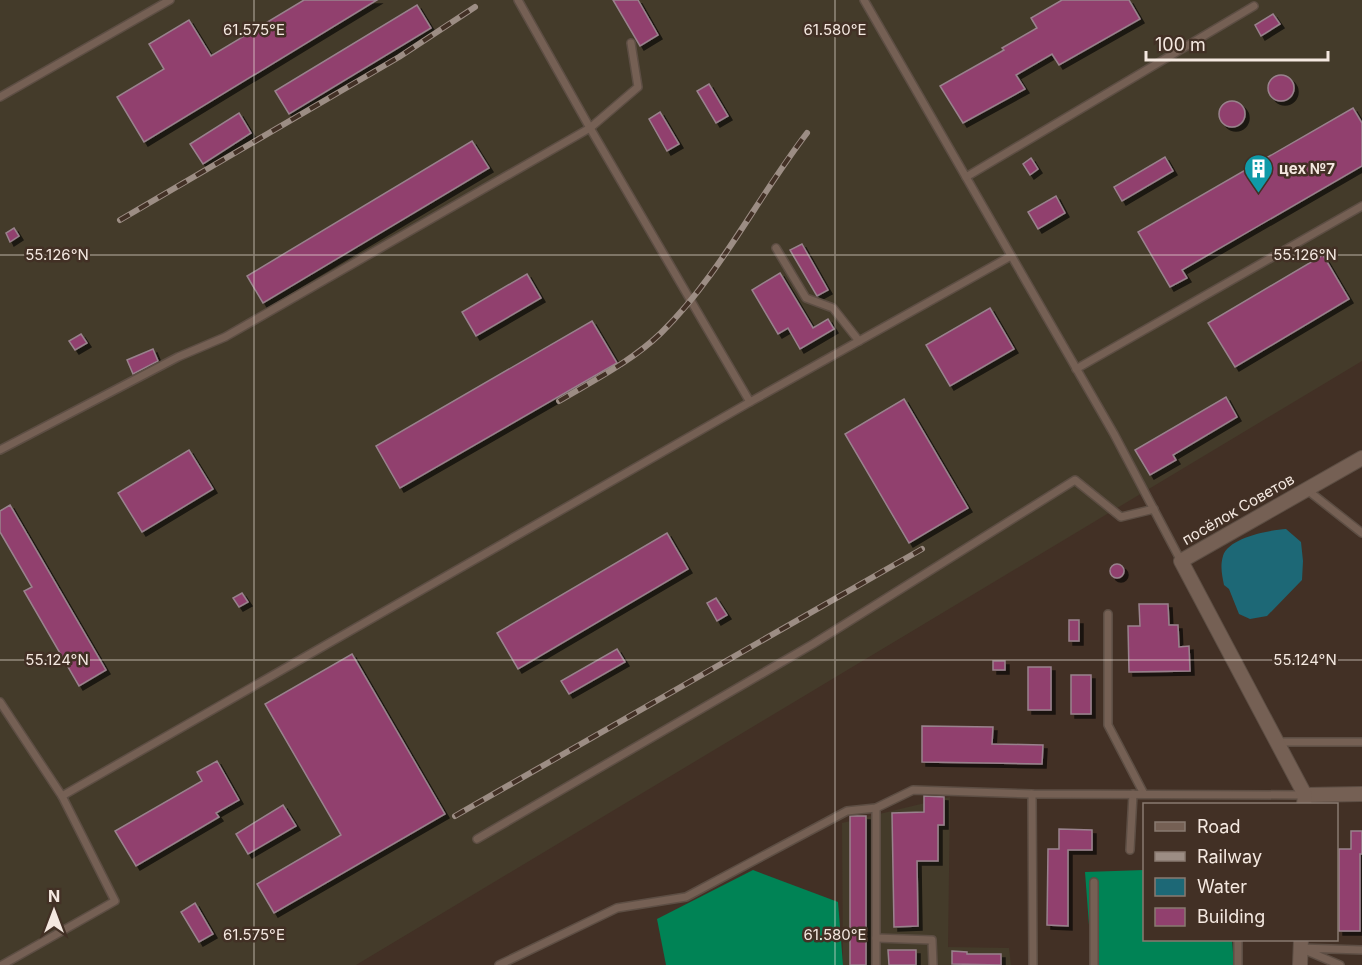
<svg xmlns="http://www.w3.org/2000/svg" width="1362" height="965" viewBox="0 0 1362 965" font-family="Inter,sans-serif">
<defs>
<filter id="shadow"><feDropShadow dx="4" dy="4" stdDeviation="0" flood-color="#0009"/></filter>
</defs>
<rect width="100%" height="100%" fill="#423025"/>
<g fill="#443b2a">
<path d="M0,0H1362V361L356,965H0Z"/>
<path d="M950,797L948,947L1009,948L1011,965H843L842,823Z"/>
</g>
<g fill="#008355">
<path d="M753,870L838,902L843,965H666L657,919Z"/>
<path d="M1144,870V940H1232L1234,965H1092L1085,872Z"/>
</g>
<path fill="#1d6876" d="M1286,529L1301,542L1303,561L1302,580L1267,616L1250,619L1239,614L1229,589L1224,585C1222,575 1220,566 1223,556C1228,538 1269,530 1286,529Z"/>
<g fill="#91406e" stroke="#99828d" stroke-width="1.5" filter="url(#shadow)">
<path d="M304,0H377L144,142L117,97L164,69L149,44L189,20L211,56Z"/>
<path d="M613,0H638L658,35L640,46Z"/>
<path d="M1062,0H1129L1140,19L1059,65L1052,54L1016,75L1025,89L963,123L940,86L1004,50L1002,48L1037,28L1031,18Z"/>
<path d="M417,5L431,28L289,114L275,91Z"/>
<path d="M1273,14L1280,24L1261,36L1255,25Z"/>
<circle cx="1281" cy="88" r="13"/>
<path d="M709,84L728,116L716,123L697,91Z"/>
<circle cx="1232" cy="114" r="13"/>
<path d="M1353,108L1362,123V166L1182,270L1187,278L1170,287L1138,232Z"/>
<path d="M660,112L679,144L667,151L649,119Z"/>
<path d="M239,113L251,133L203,164L190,144Z"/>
<path d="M472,141L489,168L263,303L247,276Z"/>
<path d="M1165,157L1173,171L1122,201L1114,187Z"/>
<path d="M1031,158L1038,169L1030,175L1023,164Z"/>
<path d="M1056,196L1065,213L1038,229L1028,212Z"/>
<path d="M14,228L19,236L10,242L6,233Z"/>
<path d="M802,244L828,290L817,296L790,250Z"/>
<path d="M1323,255L1349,299L1235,367L1208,323Z"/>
<path d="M780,273L813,328L828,319L834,329L800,349L788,328L778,334L752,290Z"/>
<path d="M527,274L541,298L476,336L462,312Z"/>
<path d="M990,308L1014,349L950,386L926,345Z"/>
<path d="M592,321L617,363L400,488L376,446Z"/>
<path d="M81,334L87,343L75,350L69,341Z"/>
<path d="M153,349L158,361L133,374L127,360Z"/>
<path d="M1226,397L1237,417L1173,455L1176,460L1150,475L1135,450Z"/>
<path d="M904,399L968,508L909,543L845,434Z"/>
<path d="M189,450L213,489L142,532L118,493Z"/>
<path d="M10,505L106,670L79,686L24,591L32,587L0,532V511Z"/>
<path d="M667,533L688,569L518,669L497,633Z"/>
<circle cx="1117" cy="571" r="7"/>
<path d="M242,593L248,602L239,607L233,598Z"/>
<path d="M716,598L727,615L717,621L707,603Z"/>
<path d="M1139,604H1168L1169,625H1178L1179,647L1189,646L1190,671L1129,672L1128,626H1140Z"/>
<rect x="1069" y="620" width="10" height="21"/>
<path d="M617,649L625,662L569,694L561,681Z"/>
<path d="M352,654L445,814L274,913L257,884L341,835L265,704Z"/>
<rect x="993" y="661" width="12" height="9"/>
<rect x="1028" y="667" width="23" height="43"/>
<rect x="1071" y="675" width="20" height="39"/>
<path d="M922,726L993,727L992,744L1043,745L1042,764L922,762Z"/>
<path d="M217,761L239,800L216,813L219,817L136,866L115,831L202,781L197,772Z"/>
<path d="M924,796L944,797V825H938V861H917L918,926L894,927L892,813L924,812Z"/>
<path d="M283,805L296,826L248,854L236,834Z"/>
<rect x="850" y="816" width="16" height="149"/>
<path d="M1059,829L1092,830V850H1068V926L1047,925L1048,849H1059Z"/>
<path d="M1351,831H1362V854H1360V931H1339V849H1351Z"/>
<path d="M195,903L213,934L199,942L181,912Z"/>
<path d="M888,950H916V965H889Z"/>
<path d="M952,951L967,952V954H1001V965L952,964Z"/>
</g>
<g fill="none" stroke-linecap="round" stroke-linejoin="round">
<defs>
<g id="service">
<path d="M518,0L590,128L750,402"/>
<path d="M864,0L1114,434L1181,561"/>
<path d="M0,97L170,0"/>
<path d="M966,177L1254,6"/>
<path d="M776,248L806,298L833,308L859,341"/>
<path d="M1076,369L1362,206"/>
<path d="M0,450L178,357L225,337L590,128L638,87L631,43"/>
<path d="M1306,489L1362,533"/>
<path d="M1108,614V725L1144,794"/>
<path d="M0,702L62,796L115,901L2,965"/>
<path d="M1277,742H1362"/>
<path d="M1032,794L1033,965"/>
<path d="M62,796L750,402L1011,256"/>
<path d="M477,839L813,644L1075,480L1121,517L1154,509"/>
<path d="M1130,850L1133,794"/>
<path d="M876,938L932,940L933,965"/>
<path d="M1238,940V965"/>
<path d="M499,965L617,908L686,897L847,811L876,808L913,790L1032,794L1305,795"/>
<path d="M876,965V808"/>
<path d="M1094,965V882"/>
<path d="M1340,965L1300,948L1362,950"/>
</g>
<g id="minor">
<path d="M1305,795L1362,794"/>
<path d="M1304,804L1305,795L1181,561L1362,458"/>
<path d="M1300,965L1301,940"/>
</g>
</defs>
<use href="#service" stroke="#5d4e44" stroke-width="10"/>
<use href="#minor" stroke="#5d4e44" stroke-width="16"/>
<use href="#service" stroke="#756054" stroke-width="7"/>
<use href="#minor" stroke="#756054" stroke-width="14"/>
<defs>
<g id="rail">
<path d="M120,220L399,57L475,7"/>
<path d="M559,401C594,380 632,361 661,333C720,275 757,198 807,133"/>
<path d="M455,816L922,549"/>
</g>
</defs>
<use href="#rail" stroke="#9c8d84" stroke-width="6"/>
<use href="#rail" stroke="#423025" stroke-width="4" stroke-dasharray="11" stroke-linecap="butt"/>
</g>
<path fill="none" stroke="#f4e8e0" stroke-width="1.5" stroke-opacity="0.45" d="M254,0V965M835,0V965M0,255H1362M0,660H1362"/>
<defs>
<symbol id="building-pin" viewBox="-11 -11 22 30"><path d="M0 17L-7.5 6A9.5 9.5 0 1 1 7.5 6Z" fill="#0f9aa8" stroke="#423025"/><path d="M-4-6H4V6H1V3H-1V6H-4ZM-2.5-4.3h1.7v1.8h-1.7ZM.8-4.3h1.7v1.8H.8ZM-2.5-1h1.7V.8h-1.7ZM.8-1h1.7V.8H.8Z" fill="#fff"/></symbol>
</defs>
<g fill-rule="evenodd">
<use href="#building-pin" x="1242" y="152" width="33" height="45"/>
</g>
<g text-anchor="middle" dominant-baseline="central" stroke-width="5" stroke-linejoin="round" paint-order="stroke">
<g font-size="15" font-weight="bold" fill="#f4e8e0" stroke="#423025" text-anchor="start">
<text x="1279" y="168">цех №7</text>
</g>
<g font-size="15" fill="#f4e8e0" stroke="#423025">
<text transform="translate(1238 509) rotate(-30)">посёлок Советов</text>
</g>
</g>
<g font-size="15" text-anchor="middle" fill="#f4e8e0" stroke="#423025" stroke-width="5" stroke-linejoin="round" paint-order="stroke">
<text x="254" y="35">61.575°E</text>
<text x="835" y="35">61.580°E</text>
<text x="57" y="260">55.126°N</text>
<text x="1305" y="260">55.126°N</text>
<text x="57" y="665">55.124°N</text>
<text x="1305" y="665">55.124°N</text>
<text x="254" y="940">61.575°E</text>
<text x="835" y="940">61.580°E</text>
</g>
<rect x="1143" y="803" width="195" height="138" fill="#423025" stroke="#897a70" stroke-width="1.5"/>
<rect x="1155" y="822" width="30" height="9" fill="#756054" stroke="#897a70" stroke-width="1.5"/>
<text x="1197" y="833" font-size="18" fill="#f4e8e0">Road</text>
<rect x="1155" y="852" width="30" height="9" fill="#9c8d84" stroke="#897a70" stroke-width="1.5"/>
<text x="1197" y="863" font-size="18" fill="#f4e8e0">Railway</text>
<rect x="1155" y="878" width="30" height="18" fill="#1d6876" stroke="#897a70" stroke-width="1.5"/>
<text x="1197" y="893" font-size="18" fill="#f4e8e0">Water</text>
<rect x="1155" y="908" width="30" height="18" fill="#91406e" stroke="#897a70" stroke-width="1.5"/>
<text x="1197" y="923" font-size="18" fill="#f4e8e0">Building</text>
<g transform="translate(54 911)" stroke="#423025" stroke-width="4.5" paint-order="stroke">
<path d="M0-4.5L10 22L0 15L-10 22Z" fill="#f4e8e0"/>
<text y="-9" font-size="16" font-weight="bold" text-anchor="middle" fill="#f4e8e0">N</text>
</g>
<path d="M1146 51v9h182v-9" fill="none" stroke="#f4e8e0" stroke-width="3"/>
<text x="1155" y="51" font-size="18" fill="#f4e8e0" stroke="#423025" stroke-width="4.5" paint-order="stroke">100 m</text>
</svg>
